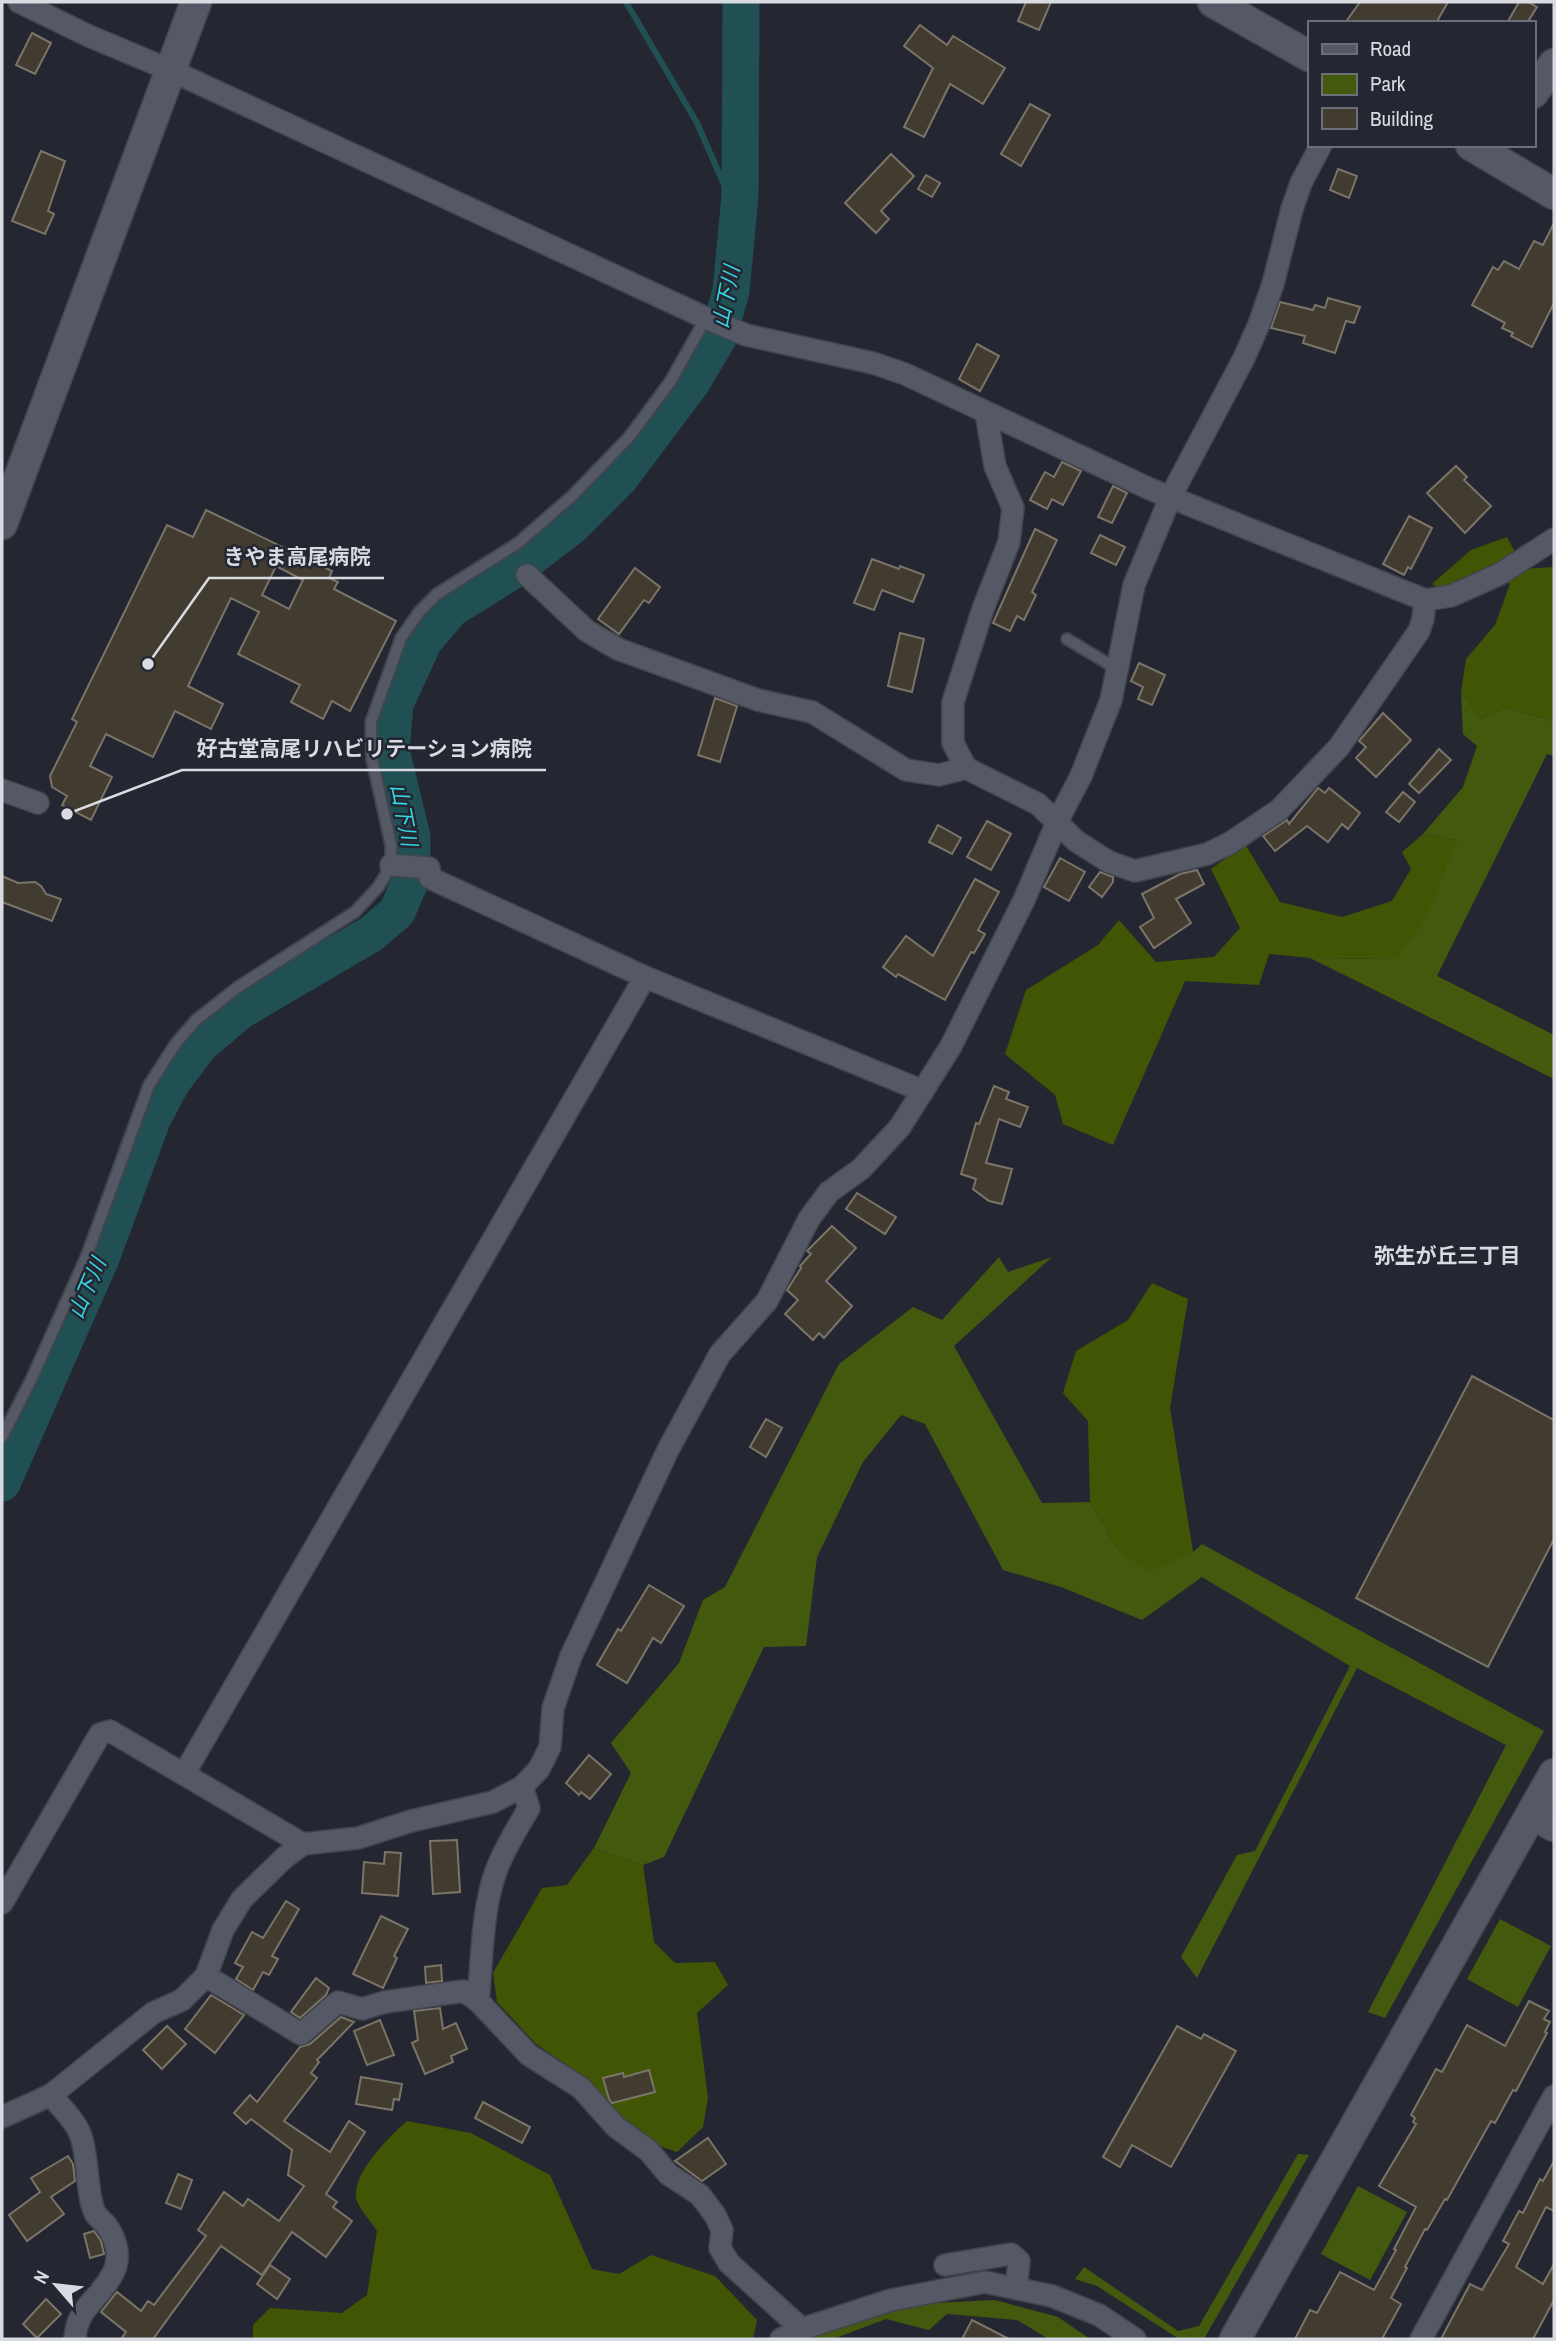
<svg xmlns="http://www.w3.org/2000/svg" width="1556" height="2341" viewBox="0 0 1556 2341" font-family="'Archivo Narrow','Noto Sans JP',sans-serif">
<rect width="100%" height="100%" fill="#242731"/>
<g fill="#43590d">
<path d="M1461,692L1481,719L1503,708L1554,721V756L1547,754L1437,976L1554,1035V1079L1310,958L1396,959L1457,840L1423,834L1463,787L1477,746L1463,734Z"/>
<path d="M999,1257L1008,1272L1052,1257L954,1346L1042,1503L1090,1502L1119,1551L1193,1552L1202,1544L1544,1731L1385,2018L1368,2012L1506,1745L1357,1668L1197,1978L1181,1957L1237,1855L1255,1851L1350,1666L1202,1577L1142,1620L1061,1587L1003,1570L925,1424L901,1415L863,1462L817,1557L806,1646L764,1647L664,1857L643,1865L594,1848L631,1773L611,1743L679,1663L703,1600L725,1587L839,1364L913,1307L942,1320Z"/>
<path d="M1500,1919L1551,1946L1518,2007L1467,1979Z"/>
<path d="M1298,2154L1309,2155L1204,2339H1179L1097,2286L1075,2279L1084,2267L1178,2331L1199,2326Z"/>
<path d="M1358,2186L1407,2212L1370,2280L1321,2254Z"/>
<path d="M995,2300L1058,2317L1090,2339H1049L1017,2320L947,2314L929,2330L886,2319L833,2339H804L892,2305Z"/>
</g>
<g fill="#405604">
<path d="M1507,537L1524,569L1554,567V721L1503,708L1481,719L1461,692L1466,659L1495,625L1510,584L1493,571L1447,592L1432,584L1471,550Z"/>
<path d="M1423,834L1457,840L1427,916L1396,959L1310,958L1269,954L1259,985L1185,981L1113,1145L1063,1124L1055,1095L1005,1054L1026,990L1098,945L1119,920L1156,962L1214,957L1240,928L1211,869L1245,844L1280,902L1342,917L1392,901L1411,869L1402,852Z"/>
<path d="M1152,1283L1188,1299L1170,1408L1193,1552L1148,1572L1119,1551L1090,1502L1088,1421L1063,1393L1076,1351L1128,1320Z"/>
<path d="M594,1848L643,1865L654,1942L675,1963L715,1962L728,1985L697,2013L708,2098L703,2127L677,2152L656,2145L614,2118L588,2079L536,2044L497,2002L493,1973L542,1888L567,1885Z"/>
<path d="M407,2121L471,2133L550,2175L592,2269L619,2274L651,2255L715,2276L757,2320L753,2339H253V2325L270,2308L342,2313L367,2295L377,2231C372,2222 358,2208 356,2198C353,2172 389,2137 407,2121Z"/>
</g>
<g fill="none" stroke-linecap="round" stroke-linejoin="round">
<path stroke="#205054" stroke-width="6" d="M626,2L697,123L726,189L740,196"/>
<path stroke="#205054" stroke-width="37" d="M2,1483L101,1258L152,1120L172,1082L200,1045L240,1011L371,934L397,912L412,877V837L391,750L395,704L424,641L451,609L517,568L572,526L620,478L692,382L718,338L731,291L740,196L741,2"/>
</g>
<g fill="#423b30" stroke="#7b7468" stroke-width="2" fill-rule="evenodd">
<path d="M1026,2H1051L1039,30L1018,21Z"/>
<path d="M1360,2H1448L1436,23H1345Z"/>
<path d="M1519,2H1528L1537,7L1527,23H1507Z"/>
<path d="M920,25L947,45L953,36L1005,68L983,104L950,84L924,137L904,127L933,68L904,46Z"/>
<path d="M32,33L51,43L35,74L16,65Z"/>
<path d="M1030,104L1050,115L1021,166L1001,154Z"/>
<path d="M41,151L65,161L48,211L54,214L45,234L12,221Z"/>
<path d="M891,154L914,176L881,211L889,219L876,233L845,203Z"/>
<path d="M1338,169L1357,176L1349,198L1330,190Z"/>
<path d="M926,175L940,183L932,197L918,189Z"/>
<path d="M1554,223V303L1532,347L1511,336L1513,333L1502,328L1505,323L1472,305L1493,267L1498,270L1504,261L1519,269L1534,241L1543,245Z"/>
<path d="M1328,298L1360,307L1354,323L1346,321L1335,353L1303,343L1305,336L1271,328L1280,302L1313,310L1315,305L1325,308Z"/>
<path d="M977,344L999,356L980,391L959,379Z"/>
<path d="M1062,462L1081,471L1063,505L1052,499L1047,509L1030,500L1045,472L1054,477Z"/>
<path d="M1456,466L1467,477L1464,480L1491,506L1465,533L1427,493Z"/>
<path d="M1113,486L1127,493L1112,523L1098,517Z"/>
<path d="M206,510L332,571L329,578L338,582L334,589L396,621L350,711L332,701L323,719L291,702L300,685L238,654L259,612L231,598L188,686L223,704L211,729L175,711L153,757L106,734L90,766L112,777L91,820L62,805L67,796L52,787L50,776L77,722L72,719L167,525L193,537ZM276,566L303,580L289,609L262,595Z"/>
<path d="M1409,516L1432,528L1411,569L1408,567L1404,575L1383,564Z"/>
<path d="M1035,529L1057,540L1032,592L1036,595L1024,620L1017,616L1010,631L993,623Z"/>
<path d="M1100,535L1125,547L1116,565L1091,553Z"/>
<path d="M872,559L899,569L900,566L924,575L913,602L882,590L874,610L854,603Z"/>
<path d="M635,568L660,587L649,603L644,600L619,634L598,619Z"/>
<path d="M900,633L924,639L912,692L888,686Z"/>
<path d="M1139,663L1165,675L1152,705L1138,699L1143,687L1131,681Z"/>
<path d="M715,698L737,706L720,762L698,755Z"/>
<path d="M1383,713L1411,740L1376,777L1356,758L1366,747L1359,741Z"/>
<path d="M1439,749L1451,760L1419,793L1409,784Z"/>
<path d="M1318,788L1325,793L1329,788L1360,813L1348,829L1342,824L1328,842L1307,826L1275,851L1263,836L1287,820L1289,824Z"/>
<path d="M1403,792L1415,802L1399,822L1386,812Z"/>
<path d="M987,821L1011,834L991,870L967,857Z"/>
<path d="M938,825L961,838L952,854L929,842Z"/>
<path d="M1060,858L1085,872L1069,901L1044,887Z"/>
<path d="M1197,870L1204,884L1176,899L1191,923L1154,948L1140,927L1154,918L1142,894L1180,874Z"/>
<path d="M1100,872L1113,877V882L1102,897L1089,887Z"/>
<path d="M2,876L18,883L35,882L41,886L46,894L61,899L52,921L2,902Z"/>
<path d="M975,879L999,892L978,930L985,934L974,953L971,952L945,1000L898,974L896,977L883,967L906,936L933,956Z"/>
<path d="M994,1086L1009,1092L1006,1099L1028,1107L1020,1127L999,1119L986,1163L1012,1169L1002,1204L989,1201L973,1189L976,1179L961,1174L976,1123L979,1124Z"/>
<path d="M857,1193L896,1217L885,1234L846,1209Z"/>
<path d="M832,1226L856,1248L826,1281L852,1306L824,1338L819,1333L813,1340L785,1314L798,1300L787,1290L801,1268L800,1266L811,1254L807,1251Z"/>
<path d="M1472,1376L1554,1420V1539L1488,1667L1356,1598Z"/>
<path d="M766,1419L782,1428L766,1457L750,1447Z"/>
<path d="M649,1585L684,1606L661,1643L653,1638L627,1683L597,1665L618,1629L621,1631Z"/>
<path d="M589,1755L611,1774L590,1799L581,1792L579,1795L566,1783Z"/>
<path d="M457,1840L460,1892L433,1894L430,1841Z"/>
<path d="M385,1852L401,1853L398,1896L362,1893L364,1862L384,1864Z"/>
<path d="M286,1901L299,1909L272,1956L278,1959L269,1975L263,1972L253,1990L236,1979L243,1967L235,1963L252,1932L263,1938Z"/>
<path d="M381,1916L408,1929L394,1956L397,1958L383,1988L353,1974Z"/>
<path d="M441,1965L442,1981L426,1983L425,1967Z"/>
<path d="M316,1978L329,1988L326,1995L300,2018L291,2012Z"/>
<path d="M211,1995L244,2015L215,2053L185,2029Z"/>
<path d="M1529,2001L1549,2011L1544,2019L1550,2022L1545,2032L1547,2033L1516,2091L1513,2090L1495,2123L1491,2121L1447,2200L1445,2199L1427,2230L1425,2229L1405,2267L1407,2268L1391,2298L1401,2304L1382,2339H1295L1310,2310L1317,2313L1340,2272L1374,2290L1396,2250L1394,2249L1416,2207L1379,2186L1416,2124L1413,2122L1415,2118L1411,2115L1436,2069L1442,2072L1467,2025L1505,2046Z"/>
<path d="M440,2008L443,2029L456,2023L467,2049L451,2056L453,2062L425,2074L412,2043L418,2040L414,2011Z"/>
<path d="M341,2017L354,2022L317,2060L319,2062L311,2073L317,2078L284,2121L330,2152L349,2121L365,2132L326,2194L337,2202L333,2207L352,2221L326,2257L292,2232L262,2275L221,2246L153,2339H121L126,2332L101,2312L117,2292L141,2311L148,2301L154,2305L206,2236L198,2230L224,2192L243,2206L248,2199L279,2221L304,2186L288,2175L292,2150L251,2119L246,2124L234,2113L250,2095L257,2102L300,2047L310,2044Z"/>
<path d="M380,2020L394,2055L367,2065L354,2031Z"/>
<path d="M167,2026L186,2044L162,2069L143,2050Z"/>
<path d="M1177,2026L1201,2039L1204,2034L1236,2051L1171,2167L1132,2145L1120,2167L1103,2157Z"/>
<path d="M649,2070L655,2092L612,2103L609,2099L603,2078L623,2073L624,2077Z"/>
<path d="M361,2077L402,2084L399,2100L394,2099L392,2110L356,2104Z"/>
<path d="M483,2102L530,2127L522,2143L475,2118Z"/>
<path d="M708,2138L726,2164L702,2181L675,2161Z"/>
<path d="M68,2156L73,2164L75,2181L51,2197L64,2214L27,2241L9,2215L40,2192L31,2178Z"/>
<path d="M1554,2161V2211L1546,2207L1516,2267L1543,2284L1554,2264V2300L1533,2339H1441L1470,2284L1482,2290L1509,2244L1503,2241L1519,2211L1523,2213L1540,2179L1543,2181Z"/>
<path d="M178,2174L192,2180L181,2209L166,2203Z"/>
<path d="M94,2231L101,2241L104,2254L90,2258L84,2234Z"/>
<path d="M270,2265L290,2279L277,2299L257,2284Z"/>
<path d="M46,2299L61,2314L37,2338L23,2324Z"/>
<path d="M972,2320L1009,2339H962Z"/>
</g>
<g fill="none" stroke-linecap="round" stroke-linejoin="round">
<defs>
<g id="lane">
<path d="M1067,639L1117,669"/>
<path d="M2,1437L31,1380L87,1255L149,1085L176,1043L196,1020L238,987L355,912L379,886L391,865V845L372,759L371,722L401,638L419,612L437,594L518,543L572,496L629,437L670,382L706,318"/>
</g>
<g id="street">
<path d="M19,2L89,36L170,70L706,318L746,335L873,363L905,374L1150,489L1425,600L1451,596L1500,574L1554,539"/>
<path d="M986,413L995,466L1013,508L1009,542L983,609L953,702V743L966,768L1038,804L1076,841L1109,862L1135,871L1207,854L1230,843L1279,810L1339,747L1419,631L1423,619L1425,600"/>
<path d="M527,575L587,631L618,649L758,700L812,712L906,770L939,775L966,768"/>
<path d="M2,790L38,803"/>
<path d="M391,865L429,868L430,878L645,977L923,1091"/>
<path d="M184,1774L645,977"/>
<path d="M2,1903L100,1734L110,1731L303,1844"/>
<path d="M206,1976L301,2034L338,2002L362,2009L385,2002L464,1991L478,2001L529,2055L581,2088L616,2127L649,2151L668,2174L700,2195L715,2215L722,2230L720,2248L729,2263L802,2329"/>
<path d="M478,2001C482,1961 482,1909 496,1871C504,1849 517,1829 529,1808L522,1787"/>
<path d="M51,2095C60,2107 75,2120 80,2134C89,2155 86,2195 95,2213C98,2218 103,2221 106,2225C116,2238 121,2256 114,2271C102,2298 76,2307 75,2339"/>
<path d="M2,2117L51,2095L153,2013L182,2000L206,1976L223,1930L242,1899L284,1858L303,1844L358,1838L411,1821L493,1802L522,1787L539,1769L550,1747L553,1708L571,1656L668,1450L720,1354L767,1301L809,1219L829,1192L861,1169L900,1127L951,1046L1024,900L1058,820L1081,776L1111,700L1134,585L1171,496L1244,358L1259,324L1273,284L1292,209L1301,183L1321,145"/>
<path d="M945,2265L1011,2254L1019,2261L1016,2288"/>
<path d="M781,2339L802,2329L891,2300L985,2282L1052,2296L1099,2315L1135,2339"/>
<path d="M1421,2339L1554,2096"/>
</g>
<g id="secondary">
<path d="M1213,2L1309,56"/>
<path d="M1533,93L1554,64"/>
<path d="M1471,145L1554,194"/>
<path d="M2,524L196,2"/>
<path d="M1532,1814L1554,1826"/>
<path d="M1235,2339L1554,1774"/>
</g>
</defs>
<use href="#lane" stroke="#42454d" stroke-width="14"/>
<use href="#street" stroke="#42454d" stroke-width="24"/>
<use href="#secondary" stroke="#42454d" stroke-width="33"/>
<use href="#lane" stroke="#555965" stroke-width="10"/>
<use href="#street" stroke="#555965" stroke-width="21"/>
<use href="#secondary" stroke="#555965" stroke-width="30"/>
</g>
<g text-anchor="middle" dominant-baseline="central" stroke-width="5" stroke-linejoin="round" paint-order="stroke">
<g font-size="21" font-style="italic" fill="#33d6e4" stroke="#242731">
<text transform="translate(726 297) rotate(-79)">山下川</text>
<text transform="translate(404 815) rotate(79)">山下川</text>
<text transform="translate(87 1288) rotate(-67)">山下川</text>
</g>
<g font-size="21" font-weight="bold" fill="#d9dbe2" stroke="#242731">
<text x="1447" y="1255">弥生が丘三丁目</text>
</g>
</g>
<path fill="none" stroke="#d9dbe2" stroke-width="2.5" d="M148 664L209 578H384M67 814L182 770H546"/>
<g fill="#d9dbe2" stroke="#242731" stroke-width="2.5">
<circle cx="148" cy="664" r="7"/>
<circle cx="67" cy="814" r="7"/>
</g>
<g font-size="21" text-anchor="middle" font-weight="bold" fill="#d9dbe2" stroke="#242731" stroke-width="5" stroke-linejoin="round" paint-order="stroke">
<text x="297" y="564">きやま高尾病院</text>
<text x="364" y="756">好古堂高尾リハビリテーション病院</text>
</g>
<rect width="1556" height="2341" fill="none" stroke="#d9dbe2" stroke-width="7"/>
<rect x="1308" y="21" width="228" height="126" fill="#242731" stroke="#6c6f78" stroke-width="2"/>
<rect x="1322" y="44" width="35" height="10" fill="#555965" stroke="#6c6f78" stroke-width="2"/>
<text x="1370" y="56" font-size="21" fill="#d9dbe2">Road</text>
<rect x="1322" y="74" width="35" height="21" fill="#43590d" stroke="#6c6f78" stroke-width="2"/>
<text x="1370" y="91" font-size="21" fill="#d9dbe2">Park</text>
<rect x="1322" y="108" width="35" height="21" fill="#423b30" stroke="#6c6f78" stroke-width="2"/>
<text x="1370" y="126" font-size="21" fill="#d9dbe2">Building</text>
<g transform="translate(56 2285) rotate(298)" stroke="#242731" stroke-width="5" paint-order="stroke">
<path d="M0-5L12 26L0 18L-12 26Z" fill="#d9dbe2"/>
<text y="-10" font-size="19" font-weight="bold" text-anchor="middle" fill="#d9dbe2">N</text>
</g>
</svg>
